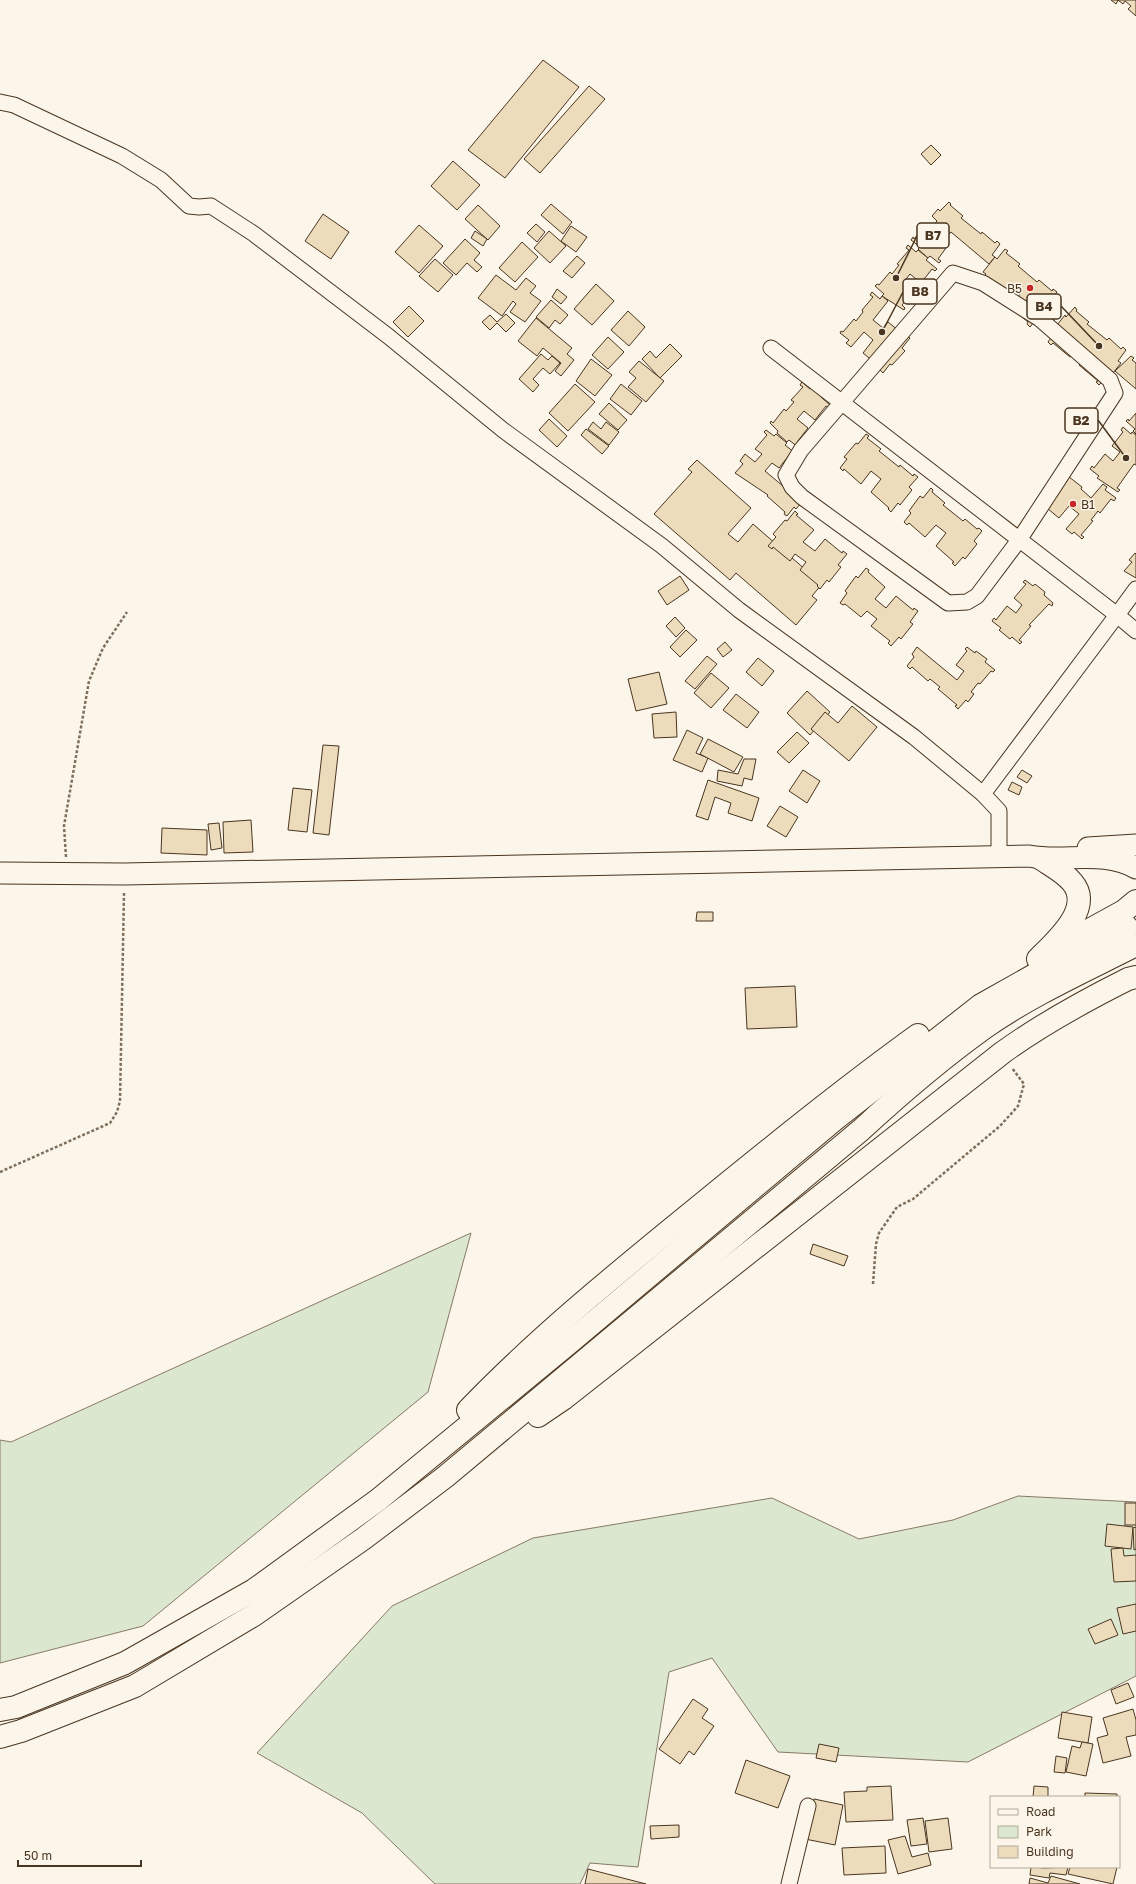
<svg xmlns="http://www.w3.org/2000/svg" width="1136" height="1884" viewBox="0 0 1136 1884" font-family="'Golos Text',sans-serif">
<rect width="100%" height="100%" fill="#fbf6e9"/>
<g fill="#dce7d0" stroke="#887966">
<path d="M471,1233L428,1392L143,1626L0,1663V1440L11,1442Z"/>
<path d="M1018,1496L1136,1502V1676L968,1762L778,1752L712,1658L669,1672L638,1867L590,1863L580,1884H435L362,1813L257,1753L392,1606L533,1538L772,1498L859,1539L953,1520Z"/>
</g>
<g fill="#ecdcbc" stroke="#4a3520">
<path d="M1111,0H1136V16L1128,9L1131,6L1125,1L1123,4L1118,0L1116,4Z"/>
<path d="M543,60L579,87L505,178L468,150Z"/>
<path d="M589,86L605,99L540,173L524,159Z"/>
<path d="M931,145L941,155L931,165L921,154Z"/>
<path d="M453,161L480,185L457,210L431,186Z"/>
<path d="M949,202L951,204L950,205L963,216L961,218L981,234L982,232L995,243L997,241L1000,244L992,255L995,257L989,264L951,232L944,240L949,244L938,259L941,261L939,263L930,256L928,258L918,249L920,247L911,240L913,237L914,239L926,225L930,229L937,221L932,216L938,209L940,211Z"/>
<path d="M551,204L572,222L563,234L541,215Z"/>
<path d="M478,205L500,226L488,240L465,219Z"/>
<path d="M323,214L349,232L331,259L305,241Z"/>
<path d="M536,224L545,232L537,242L527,233Z"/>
<path d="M419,225L443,246L419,273L395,252Z"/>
<path d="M571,226L587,237L576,252L561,241Z"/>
<path d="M475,231L487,239L483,246L471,238Z"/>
<path d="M549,231L566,246L550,263L534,248Z"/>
<path d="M465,239L480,253L474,260L482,267L477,272L467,263L456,275L443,263Z"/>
<path d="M522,242L538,257L515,282L499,268Z"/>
<path d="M908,245L916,252L918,250L928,258L926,260L937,269L935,271L932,269L921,283L910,274L903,283L914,291L902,305L905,308L904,310L882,296L884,294L875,286L877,284L879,285L890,272L892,274L899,265L897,264L909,250L906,248Z"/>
<path d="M1005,249L1008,251L1006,253L1020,264L1018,266L1037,282L1039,280L1052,291L1053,289L1057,292L1049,302L1051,305L1039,320L1037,318L1030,327L1027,324L1028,322L1010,307L1020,294L1010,286L1000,298L979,283L986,274L983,272L995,257L997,259Z"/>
<path d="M577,256L585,263L572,278L563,271Z"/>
<path d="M435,259L453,275L438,292L419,276Z"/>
<path d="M496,275L516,290L526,278L536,286L530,293L541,301L525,322L510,312L516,304L513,301L502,316L478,298Z"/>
<path d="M596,284L614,301L592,325L574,309Z"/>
<path d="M557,289L567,297L561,304L552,297Z"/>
<path d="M872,292L880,299L882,296L888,301L873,320L883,328L888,322L905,336L906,335L910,338L902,348L905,351L892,365L890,364L883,373L880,370L881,368L863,353L873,340L864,332L851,347L846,343L849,340L840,333L841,331L843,332L854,319L856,321L863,312L862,310L873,297L870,295Z"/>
<path d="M551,300L568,315L560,324L555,320L549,328L536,317Z"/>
<path d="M409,306L424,321L408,337L393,322Z"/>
<path d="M1075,307L1077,310L1076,311L1089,322L1087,324L1107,340L1109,338L1121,349L1123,347L1126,350L1118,361L1121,363L1109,378L1107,376L1099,385L1096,382L1098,381L1079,365L1090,353L1080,344L1070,357L1053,343L1051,345L1048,342L1055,332L1053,330L1065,315L1066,317Z"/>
<path d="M628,311L645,327L629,346L611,330Z"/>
<path d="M506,314L515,323L506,332L497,323L490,330L482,322L490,315L497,322Z"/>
<path d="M536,318L572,348L567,354L574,360L561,376L555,371L561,363L543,348L537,356L518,341Z"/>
<path d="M608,337L624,352L608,369L592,355Z"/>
<path d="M670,344L682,356L660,378L642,359L650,351L656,358Z"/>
<path d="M541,354L548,360L552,356L560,363L550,374L543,368L533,379L539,385L533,392L519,379Z"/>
<path d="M1131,356L1134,358L1132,360L1136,363V389L1115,371Z"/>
<path d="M591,359L612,375L595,396L576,381Z"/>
<path d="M639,361L664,381L646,402L628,387L636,378L629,372Z"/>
<path d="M802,382L810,389L812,387L823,395L821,397L831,406L829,408L826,406L815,420L804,411L797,419L808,428L797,442L800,445L798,447L789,440L787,442L777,433L778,431L770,423L771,421L773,423L784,409L786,411L794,402L791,400L803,387L800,385Z"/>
<path d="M575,384L595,402L568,431L549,413Z"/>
<path d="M621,384L642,401L631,415L610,399Z"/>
<path d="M609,403L627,420L618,430L599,414Z"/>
<path d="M1136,413V434L1133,431L1135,429L1126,421L1128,419L1129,421Z"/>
<path d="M549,419L567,436L557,447L539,430Z"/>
<path d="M593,422L601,429L606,422L619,432L609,445L588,429Z"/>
<path d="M1123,427L1131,434L1132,432L1136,435V465L1134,464L1117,488L1120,490L1118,492L1097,478L1099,476L1090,469L1092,466L1094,468L1105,454L1113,461L1120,452L1112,446L1123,432L1121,430Z"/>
<path d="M586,429L609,446L602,454L581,435Z"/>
<path d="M766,430L774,436L776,434L787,443L785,445L795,453L790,454L779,468L772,463L765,471L802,502L796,509L794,507L787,516L784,514L785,512L767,496L768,495L735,473L743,464L740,461L745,454L755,462L762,454L755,449L767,435L764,432Z"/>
<path d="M866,434L869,436L867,438L881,449L879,451L899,467L900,465L913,476L914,474L918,477L909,487L912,490L900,505L898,503L891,512L888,509L889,508L871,492L881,479L871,471L861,484L844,469L843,471L840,468L847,459L844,457L856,443L858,444Z"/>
<path d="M697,460L751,508L728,534L738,542L753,524L822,584L812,596L817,600L796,625L736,573L730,580L654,514L692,472L688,469Z"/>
<path d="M1064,473L1082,487L1081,489L1091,498L1103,484L1107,487L1105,490L1116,498L1114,501L1111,499L1100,513L1098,511L1091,520L1093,521L1081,535L1084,537L1082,539L1074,532L1072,534L1066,529L1079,514L1069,506L1059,518L1042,504L1044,494L1042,491L1053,477Z"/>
<path d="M931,488L933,490L932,492L945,503L943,505L963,521L965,519L977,529L979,528L982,531L974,541L977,544L965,559L963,557L955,566L952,563L954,562L936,546L946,533L936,525L925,537L909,523L907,525L904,522L911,513L909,511L920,496L923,498Z"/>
<path d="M795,511L798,514L796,515L814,530L803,542L815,551L825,539L842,553L843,551L847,554L838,565L841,567L829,582L827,580L820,589L817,586L818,585L800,570L806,562L795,554L790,561L773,547L772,549L768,546L776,537L773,534L785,520L787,521Z"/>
<path d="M1135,553L1136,554V578L1124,571L1132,562L1129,560Z"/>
<path d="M866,568L869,570L868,572L885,587L875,599L886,608L896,596L913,610L914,608L918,611L910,622L913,624L901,639L899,637L891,646L888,643L890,641L871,626L877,619L867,611L861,617L845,604L843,605L840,603L847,593L845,591L856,576L858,578Z"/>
<path d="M680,576L689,590L667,605L658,591Z"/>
<path d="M1025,580L1033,586L1035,584L1045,592L1044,595L1053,603L1052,606L1049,604L1029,625L1031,626L1019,640L1022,642L1020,644L1012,637L1010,639L999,630L1001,628L992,621L994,618L996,620L1007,606L1016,613L1022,605L1014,598L1026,584L1023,582Z"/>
<path d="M675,617L685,628L676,637L666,626Z"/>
<path d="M686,630L697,640L680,657L670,647Z"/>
<path d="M725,642L732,650L723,657L717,649Z"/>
<path d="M917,647L957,680L964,671L956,665L967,651L965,649L967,647L975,653L976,651L987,659L985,662L995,670L993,672L991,671L980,684L978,683L971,692L974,694L968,702L966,700L958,709L955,706L957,705L938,689L940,687L930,679L928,681L912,667L910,669L907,666L914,657L912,654Z"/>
<path d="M707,656L717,664L695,689L685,681Z"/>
<path d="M758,658L774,671L762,686L746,672Z"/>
<path d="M659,672L667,704L636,711L628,679Z"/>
<path d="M711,673L729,688L711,708L694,693Z"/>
<path d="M807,691L830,712L810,735L787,713Z"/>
<path d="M736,694L759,712L747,728L723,710Z"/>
<path d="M852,706L877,727L849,761L811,729L825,712L838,723Z"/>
<path d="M676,712L677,737L654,738L652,714Z"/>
<path d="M687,730L703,738L696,753L708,758L702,772L673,760Z"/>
<path d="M797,732L809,743L789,763L777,752Z"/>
<path d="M708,739L743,757L734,772L700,754Z"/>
<path d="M323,745L339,746L329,835L313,833Z"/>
<path d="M744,759H756L752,780L744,778L742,786L717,781L718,770L738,774Z"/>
<path d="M803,770L820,781L807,803L789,791Z"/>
<path d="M1022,770L1032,776L1027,783L1017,777Z"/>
<path d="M708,780L759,798L752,821L728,813L731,803L715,797L708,820L696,816Z"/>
<path d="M1012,782L1022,787L1019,795L1008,790Z"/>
<path d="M293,788L312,790L307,832L288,830Z"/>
<path d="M780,806L798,817L786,837L767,826Z"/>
<path d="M251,820L253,852L224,853L223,822Z"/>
<path d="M219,823L222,848L211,850L208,824Z"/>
<path d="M162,828L207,830V855L161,853Z"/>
<path d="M697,912H713V921H696Z"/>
<path d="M795,986L797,1027L747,1029L745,988Z"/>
<path d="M813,1244L848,1256L844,1266L810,1254Z"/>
<rect x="1125" y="1503" width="11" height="22"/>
<path d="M1107,1524L1133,1527L1131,1549L1105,1546Z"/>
<path d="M1136,1527V1549L1134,1550L1133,1528Z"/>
<path d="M1123,1548L1124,1556L1136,1555V1581L1114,1582L1111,1549Z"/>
<path d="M1136,1604V1631L1123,1634L1117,1608Z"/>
<path d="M1111,1619L1118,1635L1095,1644L1088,1629Z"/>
<path d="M1128,1683L1134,1697L1116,1704L1111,1690Z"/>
<path d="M693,1699L708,1709L702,1718L714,1726L694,1755L689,1751L680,1764L659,1749Z"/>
<path d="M1133,1709L1136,1720V1735L1126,1737L1131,1756L1103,1763L1097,1738L1108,1735L1103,1718Z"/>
<path d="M1062,1712L1092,1717L1088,1743L1058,1738Z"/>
<path d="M1082,1742L1093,1744L1086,1776L1066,1772L1072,1746L1080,1748Z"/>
<path d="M819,1744L839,1748L836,1762L816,1758Z"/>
<path d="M1056,1756L1067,1758L1065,1773L1054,1772Z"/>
<path d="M746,1760L790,1776L778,1808L735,1793Z"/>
<path d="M891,1786L893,1820L846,1822L844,1792L867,1791V1787Z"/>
<path d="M1034,1786L1048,1787V1797H1033Z"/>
<path d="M1085,1793L1117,1794V1797H1085Z"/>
<path d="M814,1799L843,1805L835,1845L805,1839Z"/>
<path d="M923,1818L927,1844L911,1846L907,1820Z"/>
<path d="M948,1818L952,1849L929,1852L925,1821Z"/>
<path d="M679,1825V1837L651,1839L650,1826Z"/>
<path d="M905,1836L912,1857L928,1853L931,1865L898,1874L888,1840Z"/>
<path d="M885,1846L886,1873L844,1875L842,1848Z"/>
<path d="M1031,1867L1045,1868L1068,1867L1066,1875L1050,1873L1049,1878L1030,1875Z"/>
<path d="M1070,1867H1117L1113,1884L1068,1874Z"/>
<path d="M588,1869L646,1884H585Z"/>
<path d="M1051,1876L1080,1884H1029L1030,1878L1048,1883Z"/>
</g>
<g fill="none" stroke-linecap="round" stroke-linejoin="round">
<defs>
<g id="minor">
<path d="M0,102L14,105L122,156L161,180L189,206L199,207L211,206L254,234L388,336L503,430L662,546L739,610L914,737L983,794L999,811V856"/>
<path d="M953,273L983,283L1040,319L1110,380L1115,393L1019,540L977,596L967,602L948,603L802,497L792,487L786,475L801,450Z"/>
<path d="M771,348L1117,615L983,794"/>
<path d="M1136,589L1117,615L1136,631"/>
<path d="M789,1884L808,1806"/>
</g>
<g id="secondary">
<path d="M1088,848L1136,845"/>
<path d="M0,873L124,874L1029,856C1063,863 1104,849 1136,868"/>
</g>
<g id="motorway">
<path d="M1073,939L1124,911L1136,901"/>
<path d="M1038,959C1054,943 1095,908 1072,882C1064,872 1050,865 1040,858"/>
<path d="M468,1410C542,1333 626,1266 708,1199C777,1143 846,1087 918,1035"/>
<path d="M538,1416L563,1399L1002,1053C1042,1024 1084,1001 1128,979L1136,977"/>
<path d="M0,1710L16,1707L125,1663L254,1590L378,1500L569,1343L834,1120L981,1005L1052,965L1127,927"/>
<path d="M0,1737L21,1731L135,1686L254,1615L363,1539L445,1477L861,1130C900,1094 941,1059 984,1028C1031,995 1085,971 1136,945"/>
</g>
</defs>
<use href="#minor" stroke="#4a3520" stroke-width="17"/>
<use href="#secondary" stroke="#4a3520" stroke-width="23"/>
<use href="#motorway" stroke="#4a3520" stroke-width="24"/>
<g stroke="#7f6f5c" stroke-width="2.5" stroke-dasharray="3 2" stroke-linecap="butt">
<path d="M66,857L64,826L89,681L103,648L127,612"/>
<path d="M0,1172L110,1123L117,1112L120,1101L124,893"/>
<path d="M873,1284L876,1244L879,1233L897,1207L913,1199L1000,1126L1018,1106L1024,1084L1012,1068"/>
</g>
<use href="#minor" stroke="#fbf6e9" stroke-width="15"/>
<use href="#secondary" stroke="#fbf6e9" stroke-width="21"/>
<use href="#motorway" stroke="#fbf6e9" stroke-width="22"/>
</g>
<g fill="#c62828" stroke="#fbf6e9" stroke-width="1.5">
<circle cx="1030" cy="288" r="4"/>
<circle cx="1073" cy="504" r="4"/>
</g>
<g text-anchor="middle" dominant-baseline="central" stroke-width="3" stroke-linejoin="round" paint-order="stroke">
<g font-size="12" fill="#4a3520" stroke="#fbf6e9" text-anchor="end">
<text x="1022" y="288">B5</text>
<text x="1081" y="504" text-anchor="start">B1</text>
</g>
</g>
<path fill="none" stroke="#4a3520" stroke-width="1.5" d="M896 278L917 236M882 332L903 292M1099 346L1061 306M1126 458L1098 420"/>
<g fill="#4a3520" stroke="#fbf6e9" stroke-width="1.5">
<circle cx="896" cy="278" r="4"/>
<circle cx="882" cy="332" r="4"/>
<circle cx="1099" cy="346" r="4"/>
<circle cx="1126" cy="458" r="4"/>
</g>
<g fill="#fbf6e9" stroke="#4a3520" stroke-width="1.5">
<rect x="917" y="223" width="32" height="25" rx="4"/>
<rect x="903" y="279" width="34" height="25" rx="4"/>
<rect x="1027" y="294" width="34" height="25" rx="4"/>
<rect x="1065" y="408" width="33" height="25" rx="4"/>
</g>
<g font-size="13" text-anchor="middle" font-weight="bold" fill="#4a3520">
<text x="933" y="240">B7</text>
<text x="920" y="296">B8</text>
<text x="1044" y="311">B4</text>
<text x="1081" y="425">B2</text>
</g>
<rect x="990" y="1796" width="130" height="72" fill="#fbf6e9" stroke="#b4a999"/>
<rect x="998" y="1809" width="20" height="6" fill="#fbf6e9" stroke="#b4a999"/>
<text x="1026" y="1816" font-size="12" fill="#4a3520">Road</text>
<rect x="998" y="1826" width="20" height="12" fill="#dce7d0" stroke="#b4a999"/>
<text x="1026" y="1836" font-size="12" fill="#4a3520">Park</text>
<rect x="998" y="1846" width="20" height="12" fill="#ecdcbc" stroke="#b4a999"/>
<text x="1026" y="1856" font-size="12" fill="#4a3520">Building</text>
<path d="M18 1860v6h123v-6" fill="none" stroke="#4a3520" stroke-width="2"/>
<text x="24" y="1860" font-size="12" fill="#4a3520" stroke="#fbf6e9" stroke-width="3" paint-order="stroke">50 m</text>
</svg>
